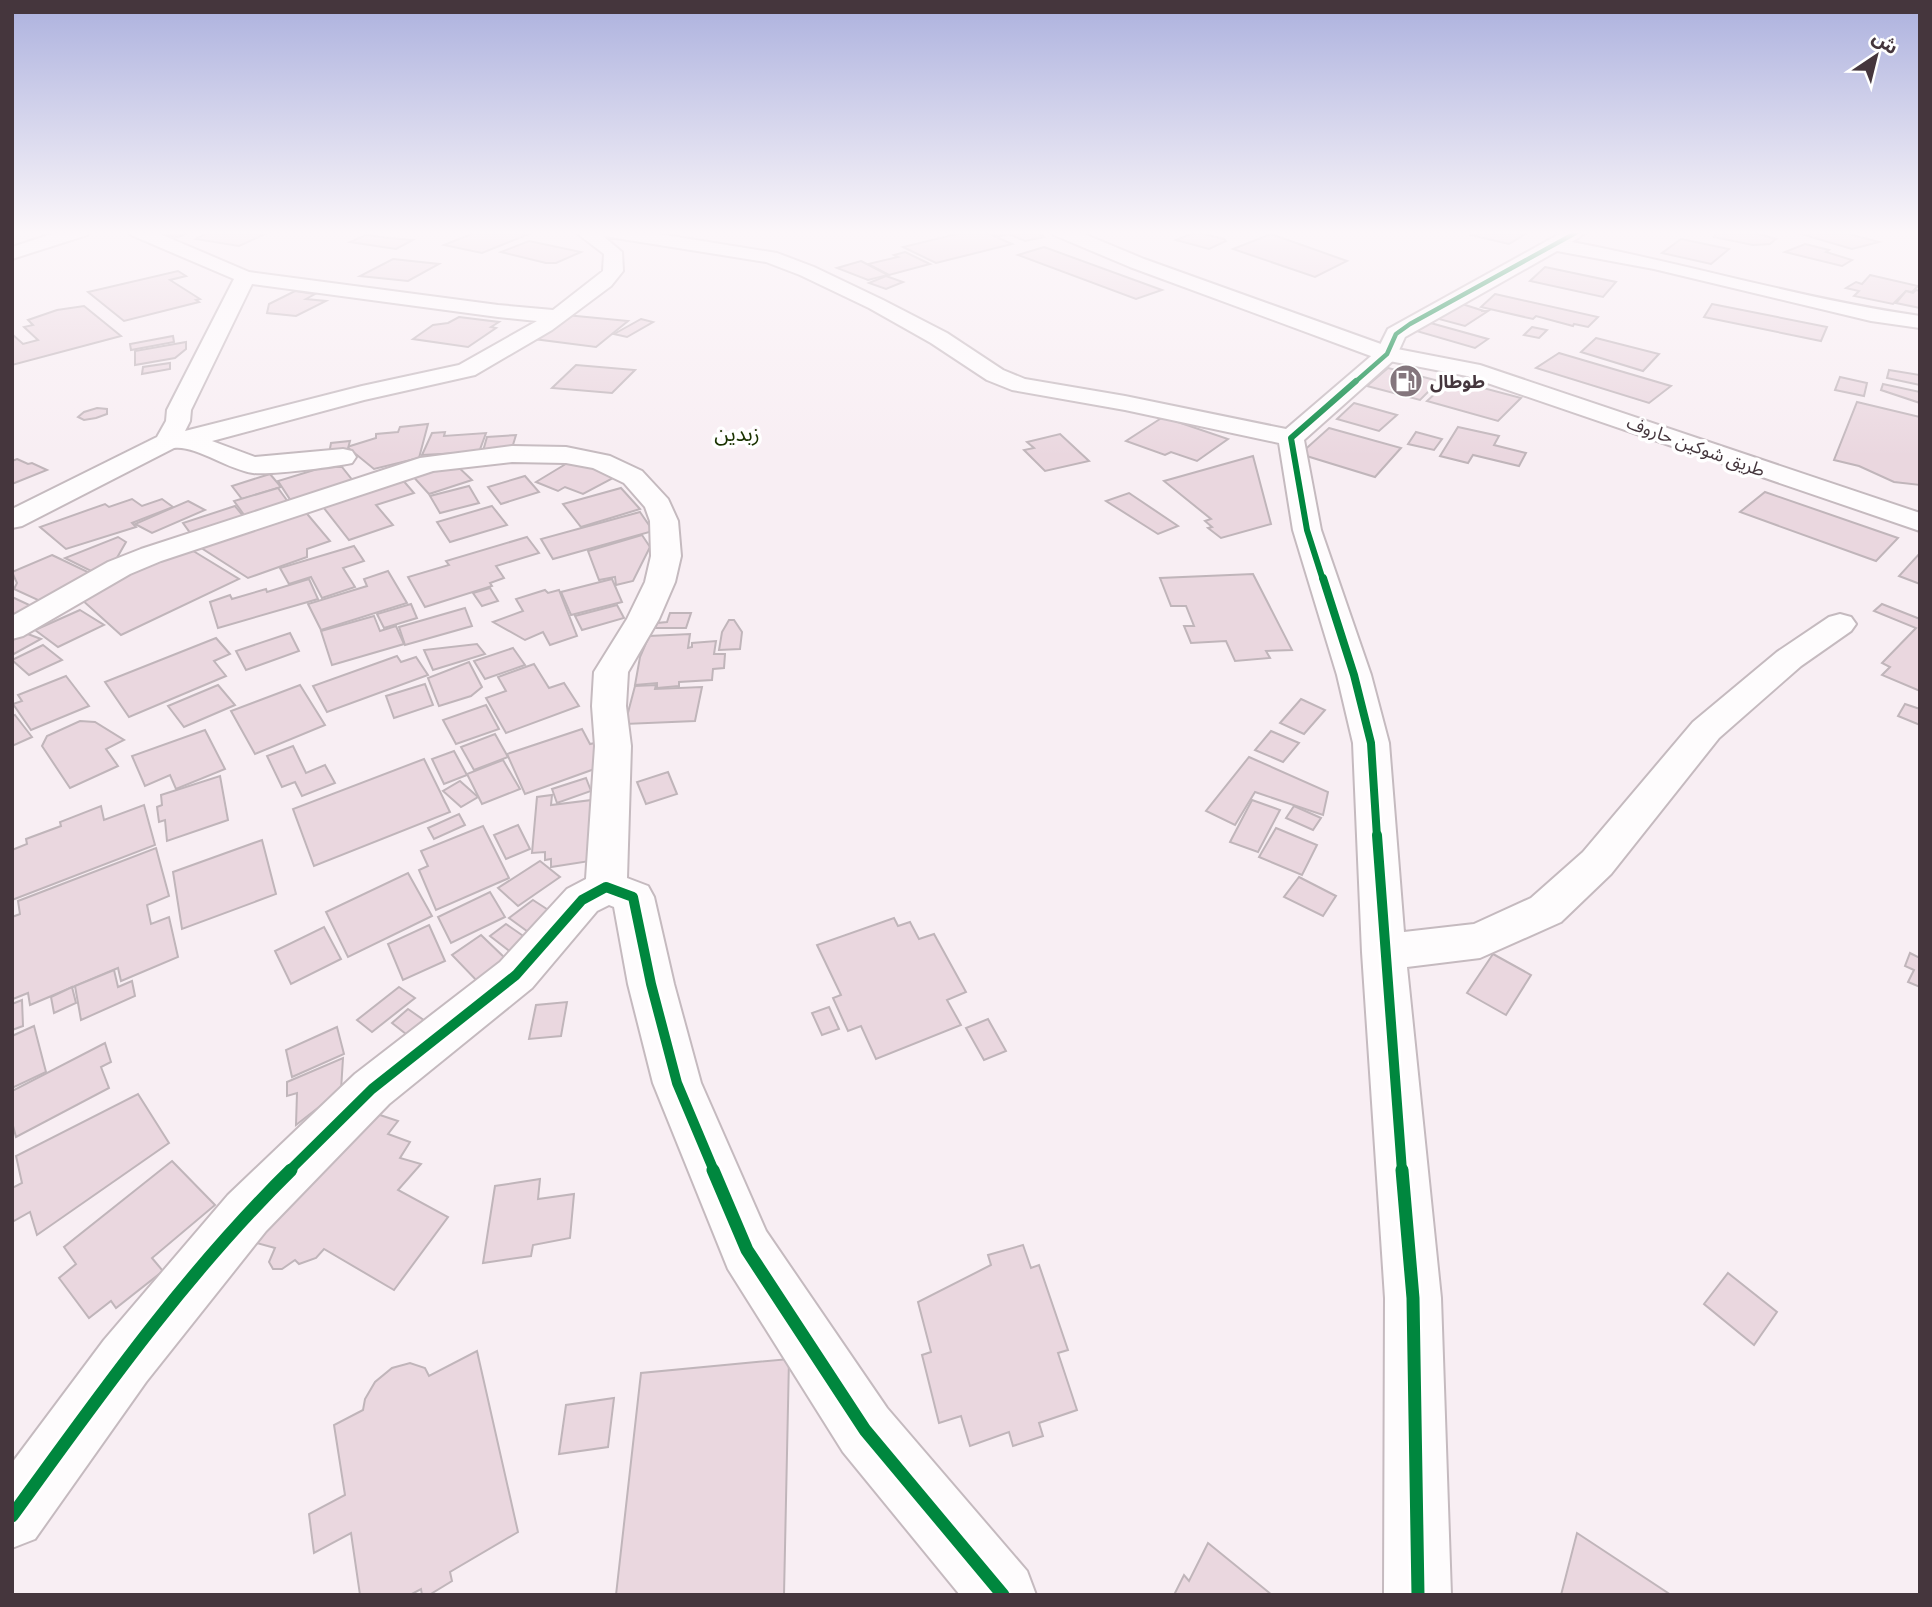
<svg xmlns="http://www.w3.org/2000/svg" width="1932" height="1607" viewBox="0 0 1932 1607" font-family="'Public Sans','Noto Sans Arabic',sans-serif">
<rect width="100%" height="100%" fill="#f8eef3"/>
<g fill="#ead7df" stroke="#c0b5ba" stroke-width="2">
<path d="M163,231H194L178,237L155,234Z"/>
<path d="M211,231H272L239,246L196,239Z"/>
<path d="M479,231H530L534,232L482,253L444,245Z"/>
<path d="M969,231H983L1012,244L936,263L903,247Z"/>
<path d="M986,231H1034L1044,237L1025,241L1009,234L998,237Z"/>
<path d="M1478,231H1522L1527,233L1509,244L1471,235Z"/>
<path d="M1717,231H1748L1776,239L1770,244L1753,245L1714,237Z"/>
<path d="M1791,231H1838L1879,242L1852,249Z"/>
<path d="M1196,232L1224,239L1226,241L1209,249L1176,240Z"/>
<path d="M1271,234L1347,261L1315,277L1233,249Z"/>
<path d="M366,235L389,238L413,240L396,249L350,242Z"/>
<path d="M1681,239L1729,249L1711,264L1662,253Z"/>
<path d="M529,241L581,252L556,263H546L501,252Z"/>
<path d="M1805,244L1829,250L1826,252L1852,260L1842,266L1785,252Z"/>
<path d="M1044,247L1162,290L1136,299L1018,255Z"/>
<path d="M905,252L930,264L889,275L868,264L898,257L894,255Z"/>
<path d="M393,259L439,264L408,281L360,276Z"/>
<path d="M861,261L888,275L868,280L837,268Z"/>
<path d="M1545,267L1616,282L1603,297L1530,281Z"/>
<path d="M178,271L186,276L170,280L200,299L196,300L199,302L124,321L88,292Z"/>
<path d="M1870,275L1918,286L1912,292L1906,291L1893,304L1854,296L1859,291L1846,288L1856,282L1862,284Z"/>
<path d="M886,276L903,282L886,289L869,283Z"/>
<path d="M1916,290L1920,291V308L1896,303L1906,291L1913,293Z"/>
<path d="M295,291L315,294L306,299L326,301L296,316L267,313L269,304Z"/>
<path d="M1495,294L1598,317L1588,327L1574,324L1573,326L1536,316L1533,319L1481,307Z"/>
<path d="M1459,303L1484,311H1481H1488L1465,326L1435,318Z"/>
<path d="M1712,304L1827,327L1821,341L1704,317Z"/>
<path d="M84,306L121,336L12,365V334L23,344L38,340L24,327L33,325L28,320L57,310Z"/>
<path d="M566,315L628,321L596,347L534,339Z"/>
<path d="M459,317L499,322L491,327L496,328L468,347L413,339L433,325L448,323Z"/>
<path d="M641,319L653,322L627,337L614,334Z"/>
<path d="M1427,322L1488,339L1475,348L1413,330Z"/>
<path d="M1532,327L1547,330L1539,338L1524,335Z"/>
<path d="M173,336L174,342L131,350L130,344Z"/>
<path d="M1596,338L1659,354L1643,371L1581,352Z"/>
<path d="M186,342V349L175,358L135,365V351Z"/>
<path d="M1559,353L1671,386L1649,403L1536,368Z"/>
<path d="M170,363V369L142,374L143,367Z"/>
<path d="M576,365L635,370L612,393L552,388Z"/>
<path d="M1388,368L1439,381L1420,400L1367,386Z"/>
<path d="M1889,370L1920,375V385L1887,378Z"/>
<path d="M1840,377L1867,383L1864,396L1835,390Z"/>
<path d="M1449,381L1458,384L1461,382L1521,398L1498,421L1427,401Z"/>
<path d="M1883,384L1920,392V403L1881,390Z"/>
<path d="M1857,402L1920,417V485L1894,482L1859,466L1834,460Z"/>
<path d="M1354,403L1397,415L1379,431L1337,419Z"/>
<path d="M97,408L107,409V414L96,418L84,420L78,417L84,412Z"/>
<path d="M1163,417L1228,439L1197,461L1171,452L1165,455L1126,441Z"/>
<path d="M428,424L419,458L374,469L347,447L376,438V434L398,432L400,427Z"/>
<path d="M1458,427L1499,436L1494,445L1526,453L1519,466L1473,455L1468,463L1440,456Z"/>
<path d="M1329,428L1401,448L1375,477L1300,454Z"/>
<path d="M445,432L444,436L486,433L479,452L422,455L432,433Z"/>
<path d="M1416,432L1442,439L1434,450L1408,444Z"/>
<path d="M1060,434L1089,461L1045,471L1024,450L1034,448L1027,442Z"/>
<path d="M516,435L512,448L483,451L487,437Z"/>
<path d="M350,441L347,452L329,454L331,443Z"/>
<path d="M1253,456L1271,524L1221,538L1208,528L1212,527L1205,521L1211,519L1164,481Z"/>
<path d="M17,459L28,464L32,463L47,470L12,484V461Z"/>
<path d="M574,459L617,476L583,494L565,487L558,491L536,482Z"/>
<path d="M454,463L472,480L429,494L409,472Z"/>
<path d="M324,467H342L357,486L293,504L278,481Z"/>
<path d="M270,474L281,487L242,499L232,486Z"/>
<path d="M525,476L539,492L501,504L488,487Z"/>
<path d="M401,478L414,493L376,505L393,525L349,540L320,503Z"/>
<path d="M469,486L479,503L440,513L430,496Z"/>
<path d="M278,488L291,506L247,519L234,501Z"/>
<path d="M621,488L640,509L581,527L563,504Z"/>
<path d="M1765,492L1898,538L1876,561L1740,512Z"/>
<path d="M1129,493L1178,526L1158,534L1106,501Z"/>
<path d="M132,499L142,506L162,499L173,507L132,523L136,527L66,549L40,527L105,504L109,507Z"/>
<path d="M188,501L205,510L152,533L135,524Z"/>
<path d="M235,506L244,517L191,534L183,523Z"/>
<path d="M492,506L507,525L450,542L437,522Z"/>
<path d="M303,509L330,541L307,549V557L248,578L192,542Z"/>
<path d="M640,512L653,531L553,559L541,539Z"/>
<path d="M642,535L650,547L633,581L616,585L615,577L599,580L588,551Z"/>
<path d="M118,537L126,542L114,563L93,572L65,558Z"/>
<path d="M527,537L539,553L496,566L504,578L490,583L492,586L425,607L408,577L449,565L446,561Z"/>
<path d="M354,546L364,561L343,568L355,587L322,598L311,577L289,584L280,568Z"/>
<path d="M190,549L239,579L121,635L81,599L128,570Z"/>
<path d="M1920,553V584L1899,576Z"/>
<path d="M52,555L92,574L40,601L14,589L17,583L12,572Z"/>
<path d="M388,571L407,603L321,630L308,604L367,586L364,579Z"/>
<path d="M1253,574L1292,650L1266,651L1270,658L1235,661L1226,641L1191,643L1184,626H1194L1186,606H1171L1160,578Z"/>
<path d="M309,579L318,599L218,628L210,602L230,595L232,599L266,589L267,592Z"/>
<path d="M612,579L622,602L571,615L561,592Z"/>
<path d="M490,588L498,601L482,606L473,593Z"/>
<path d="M545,590L548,593L559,590L577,636L550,645L543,632L525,640L493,622L523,611L516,599Z"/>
<path d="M12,597L38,609L12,622Z"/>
<path d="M411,604L417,618L384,628L377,614Z"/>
<path d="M1882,604L1920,619V691L1882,675L1890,667L1882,663L1916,628L1874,611Z"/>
<path d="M617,605L624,618L582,630L575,616Z"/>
<path d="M465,608L472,626L405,645L399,627Z"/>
<path d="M80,610L104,625L58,647L35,630Z"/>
<path d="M670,613H691L686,628H655L657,623L667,622Z"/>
<path d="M374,616L380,631L396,626L404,644L332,665L321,631Z"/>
<path d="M729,620H734L742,632L740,649L719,650L722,632Z"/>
<path d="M20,631L41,639L12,655V635Z"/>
<path d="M290,633L299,651L246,670L236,651Z"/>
<path d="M690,634L688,648L692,647V643L716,641L714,654H725L724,668L713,669L712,680L679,682V686L657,688V683L635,685L640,657L649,636Z"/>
<path d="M216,638L230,654L214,661L226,676L129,717L105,682Z"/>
<path d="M477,644L485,654L433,670L424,650Z"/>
<path d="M43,645L62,660L29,675L12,660Z"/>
<path d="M513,648L525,665L485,679L474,661Z"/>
<path d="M397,656L401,662L416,657L428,675L327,712L313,686Z"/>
<path d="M469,662L482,687L471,696L439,706L428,678Z"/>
<path d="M534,664L549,688L564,683L579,706L506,733L486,698L506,691L498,677Z"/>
<path d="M66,676L89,706L31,730L13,704L22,701L18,695Z"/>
<path d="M425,684L433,705L394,718L386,696Z"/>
<path d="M218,685L235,705L184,727L168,706Z"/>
<path d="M300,685L325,725L255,754L231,711Z"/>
<path d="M656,685L655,689L702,687L695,721L625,724L635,686Z"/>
<path d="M1301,699L1325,710L1304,734L1280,723Z"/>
<path d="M1905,704L1920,709V725L1898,716Z"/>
<path d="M486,705L499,729L456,744L443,720Z"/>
<path d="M15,715L32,737L12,746V716Z"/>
<path d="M80,721L95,722L124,740L106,749L118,766L70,788L42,746L47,736Z"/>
<path d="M582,729L590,744L595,743L600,767L525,794L507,754Z"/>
<path d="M205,730L225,769L176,789L170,775L145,786L132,756Z"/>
<path d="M1271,731L1299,743L1283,762L1255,750Z"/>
<path d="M495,734L508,757L474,770L461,747Z"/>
<path d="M293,746L306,773L325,765L335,783L302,796L295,782L282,787L267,756Z"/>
<path d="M454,751L467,775L444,784L432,759Z"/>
<path d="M1249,757L1328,792L1323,815L1255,792L1235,825L1206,811Z"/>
<path d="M424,759L450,812L314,866L293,809Z"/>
<path d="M503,760L520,789L482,804L467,774Z"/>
<path d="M668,772L677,794L646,804L637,782Z"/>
<path d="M220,776L228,820L167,841L165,820L159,822L157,807L162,805L161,795Z"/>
<path d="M586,778L591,791L557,803L552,789Z"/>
<path d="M460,781L478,797L461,807L443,791Z"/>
<path d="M552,795L551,805L592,800L590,861L551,867V859L545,860V852L532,853L537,797Z"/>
<path d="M1252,800L1280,810L1258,852L1230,842Z"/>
<path d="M144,805L155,845L12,900V850L27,844L26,839L61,826L60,822L101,806L104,820Z"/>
<path d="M1294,806L1321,818L1313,830L1286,818Z"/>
<path d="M459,814L465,825L434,839L428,828Z"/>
<path d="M518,825L530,849L506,859L494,835Z"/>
<path d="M483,826L509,878L436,910L419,870L428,866L421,851Z"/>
<path d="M1276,828L1317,845L1302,875L1259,857Z"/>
<path d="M262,840L276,894L182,929L173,872Z"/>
<path d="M156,848L169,896L147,905L151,924L169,917L178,957L121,981L118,968L30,1005L28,993L13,999L12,917L20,914L18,901Z"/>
<path d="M540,861L560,877L518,906L498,888Z"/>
<path d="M408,873L432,916L348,957L326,912Z"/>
<path d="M1299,877L1336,896L1323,916L1284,897Z"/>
<path d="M490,892L505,917L451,943L438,917Z"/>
<path d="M533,900L556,915L531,934L509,918Z"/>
<path d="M894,918L898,926L910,922L919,939L934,934L966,992L947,1000L961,1025L876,1059L861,1026L848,1031L833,998L841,995L817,945Z"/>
<path d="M506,924L529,940L512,953L490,936Z"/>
<path d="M429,925L445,961L403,980L388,944Z"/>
<path d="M324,927L341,959L291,984L275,951Z"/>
<path d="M481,935L508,961L478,982L452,955Z"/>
<path d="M1910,953L1920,958V987L1908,982L1914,970L1905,966Z"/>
<path d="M1493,954L1531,975L1506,1015L1467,993Z"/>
<path d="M114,970L118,987L132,981L135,996L81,1020L75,986Z"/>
<path d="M72,987L76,1003L54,1013L51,997Z"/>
<path d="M399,987L415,998L372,1032L357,1020Z"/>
<path d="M22,1000L23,1026L12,1030V1004Z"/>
<path d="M567,1002L561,1036L529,1039L536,1005Z"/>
<path d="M829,1007L839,1029L822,1035L812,1013Z"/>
<path d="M408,1009L428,1023L411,1038L392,1023Z"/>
<path d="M988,1019L1006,1051L984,1060L966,1028Z"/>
<path d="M34,1026L46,1072L12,1088V1036Z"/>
<path d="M337,1027L344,1054L292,1077L286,1050Z"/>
<path d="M105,1043L111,1062L101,1067L109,1088L16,1137L12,1122V1091Z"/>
<path d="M343,1058L341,1090L296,1125L297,1093L287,1096V1082Z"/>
<path d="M138,1094L169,1143L37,1235L30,1212L12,1222V1188L22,1183L16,1156Z"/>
<path d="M377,1114L398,1121L388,1134L410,1142L400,1158L421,1164L398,1190L448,1217L394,1290L324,1249L316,1258L299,1264L295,1260L282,1269H273L269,1262L275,1248L253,1242L356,1123L367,1127Z"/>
<path d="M172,1161L215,1205L152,1258L163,1271L116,1308L111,1301L89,1318L59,1278L76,1264L64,1247Z"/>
<path d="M540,1179L538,1199L574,1194L570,1238L533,1245L531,1256L483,1263L495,1186Z"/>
<path d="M1023,1245L1031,1268L1039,1265L1068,1350L1058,1353L1077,1410L1039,1423L1043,1436L1013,1446L1009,1432L970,1446L961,1416L939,1423L922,1355L931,1352L918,1302L991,1265L988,1255Z"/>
<path d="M1728,1273L1777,1312L1754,1345L1704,1304Z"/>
<path d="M477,1351L518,1532L450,1572L452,1581L429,1595H422L421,1589L410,1595H360L351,1533L314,1553L309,1514L345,1495L334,1425L363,1410L365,1399L375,1382L392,1368L410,1363L425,1368L429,1376Z"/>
<path d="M789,1359L784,1595H616L641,1373Z"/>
<path d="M614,1398L608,1447L559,1454L566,1405Z"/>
<path d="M1577,1533L1671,1595H1561Z"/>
<path d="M1208,1543L1272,1595H1174L1184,1575L1189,1581Z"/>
</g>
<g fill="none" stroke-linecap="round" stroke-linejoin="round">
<defs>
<g id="minor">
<path d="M61,231H90L87,235L12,259V247Z"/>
<path d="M128,231H153L249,272L498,305L553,310L603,271L604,254L574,231H640L777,253L814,267L883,300L947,333L1003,370L1025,379L1125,396L1286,429L1377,351L1388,329L1565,231H1588L1572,242C1688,264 1803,299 1920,316V328L1871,321L1654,269L1557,251L1405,337L1395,359L1304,440L1321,530L1371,675L1389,743L1404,932L1474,924L1531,898L1583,852L1693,722L1777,652L1829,617L1840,614L1851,617L1856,624L1851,631L1801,666L1719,738L1611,874L1561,922L1480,958L1407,967L1441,1298L1451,1595H1384L1385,1298L1362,952L1353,743L1337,675L1293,530L1279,443L1125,410L1012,390L987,380L931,343L869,308L800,275L766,262L603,236L622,252L623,271L611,286L552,330L475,375L364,400L212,441L255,457L343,449L352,451L356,457L352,463C333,467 272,475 253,473C229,470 195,445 174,448L22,526L12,528V509L157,437L166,421L167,410L234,279L131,235ZM252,284L498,317L537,321L459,365L362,386L185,431L190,421L191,410Z"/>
<path d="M512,446L566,447L610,456L642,471L668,499L678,521L681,556L675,582L659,619L628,672L626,706L631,746L627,878L648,886L654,897L674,984L701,1083L766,1231L887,1408L1027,1571L1036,1595H960L843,1452L728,1269L653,1083L628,984L614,907L609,905L597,911L532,988L389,1104L266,1231L146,1382L35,1539L12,1548V1463L104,1340L228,1195L355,1074L500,962L567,889L586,879L595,746L592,706L594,672L627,619L645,582L651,556L650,521L645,507L624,483L593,468L566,463L512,462L433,471L161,561L130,574L23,636L12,639V616L108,562L141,549L420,458Z"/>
</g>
<path id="primary" d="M1051,231H1077L1144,259L1392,348L1480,365L1920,513V531L1467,376L1379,359L1130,267L1054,235Z"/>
</defs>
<use href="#minor" stroke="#c5babf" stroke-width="4"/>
<use href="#primary" stroke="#c5babf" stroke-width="4"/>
<use href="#minor" fill="#fefcfd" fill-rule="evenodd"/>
<use href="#primary" fill="#fefcfd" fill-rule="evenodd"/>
<defs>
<path id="cycleway-far4" d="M1354,383L1387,354L1396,334L1410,324L1579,231"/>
<path id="cycleway-far3" d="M1323,580L1307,530L1291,438L1356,381"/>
<path id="cycleway-far2" d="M1323,578L1354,675L1371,743L1377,837"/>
<g id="cycleway-far1">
<path d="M1377,835L1402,1171"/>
<path d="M289,1171L372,1089L516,975L582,900L606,887L633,897L651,984L677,1083L714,1171"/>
</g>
<g id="cycleway">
<path d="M713,1170L747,1250L865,1430L1003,1595"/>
<path d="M1402,1170L1413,1298L1418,1595"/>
<path d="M12,1516C99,1396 185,1274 291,1170"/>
</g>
</defs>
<use href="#cycleway-far4" stroke="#fff" stroke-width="7"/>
<use href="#cycleway-far3" stroke="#fff" stroke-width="9"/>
<use href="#cycleway-far2" stroke="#fff" stroke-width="12"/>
<use href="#cycleway-far1" stroke="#fff" stroke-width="15"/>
<use href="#cycleway" stroke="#fff" stroke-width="18"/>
<use href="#cycleway-far4" stroke="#00873e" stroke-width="4.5"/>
<use href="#cycleway-far3" stroke="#00873e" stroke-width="6"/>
<use href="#cycleway-far2" stroke="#00873e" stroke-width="8"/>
<use href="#cycleway-far1" stroke="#00873e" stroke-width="10"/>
<use href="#cycleway" stroke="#00873e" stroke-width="13"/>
</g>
<linearGradient id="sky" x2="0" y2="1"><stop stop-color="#acb1de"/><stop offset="0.51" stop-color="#fcf7fa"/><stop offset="1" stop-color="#fcf7fa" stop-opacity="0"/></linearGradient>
<rect width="1932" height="456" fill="url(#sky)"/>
<defs>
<symbol id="fuel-disc" viewBox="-11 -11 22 22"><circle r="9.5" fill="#84767d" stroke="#fff"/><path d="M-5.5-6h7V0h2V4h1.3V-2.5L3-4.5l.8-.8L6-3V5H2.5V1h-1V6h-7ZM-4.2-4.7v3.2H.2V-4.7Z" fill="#fff"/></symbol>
</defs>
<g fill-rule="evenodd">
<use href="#fuel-disc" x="1387" y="362" width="38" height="38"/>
</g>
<g text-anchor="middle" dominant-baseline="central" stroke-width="7" stroke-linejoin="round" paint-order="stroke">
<g font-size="18" font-weight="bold" fill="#45363d" stroke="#fff" text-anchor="start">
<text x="1430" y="381">طوطال</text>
</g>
<g font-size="18" fill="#45363d" stroke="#fff">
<text transform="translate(1696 446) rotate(20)">طريق شوكين حاروف</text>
</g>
<g font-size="21" fill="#1a3301" stroke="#fff">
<text x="737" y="433">زبدين</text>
</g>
</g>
<rect width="1932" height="1607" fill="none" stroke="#45363d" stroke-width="28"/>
<g transform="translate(1876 56) rotate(35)" stroke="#ffffff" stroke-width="5" paint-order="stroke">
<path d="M0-5L12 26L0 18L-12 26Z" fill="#45363d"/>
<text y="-10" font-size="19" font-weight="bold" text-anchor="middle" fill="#45363d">ش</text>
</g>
</svg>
